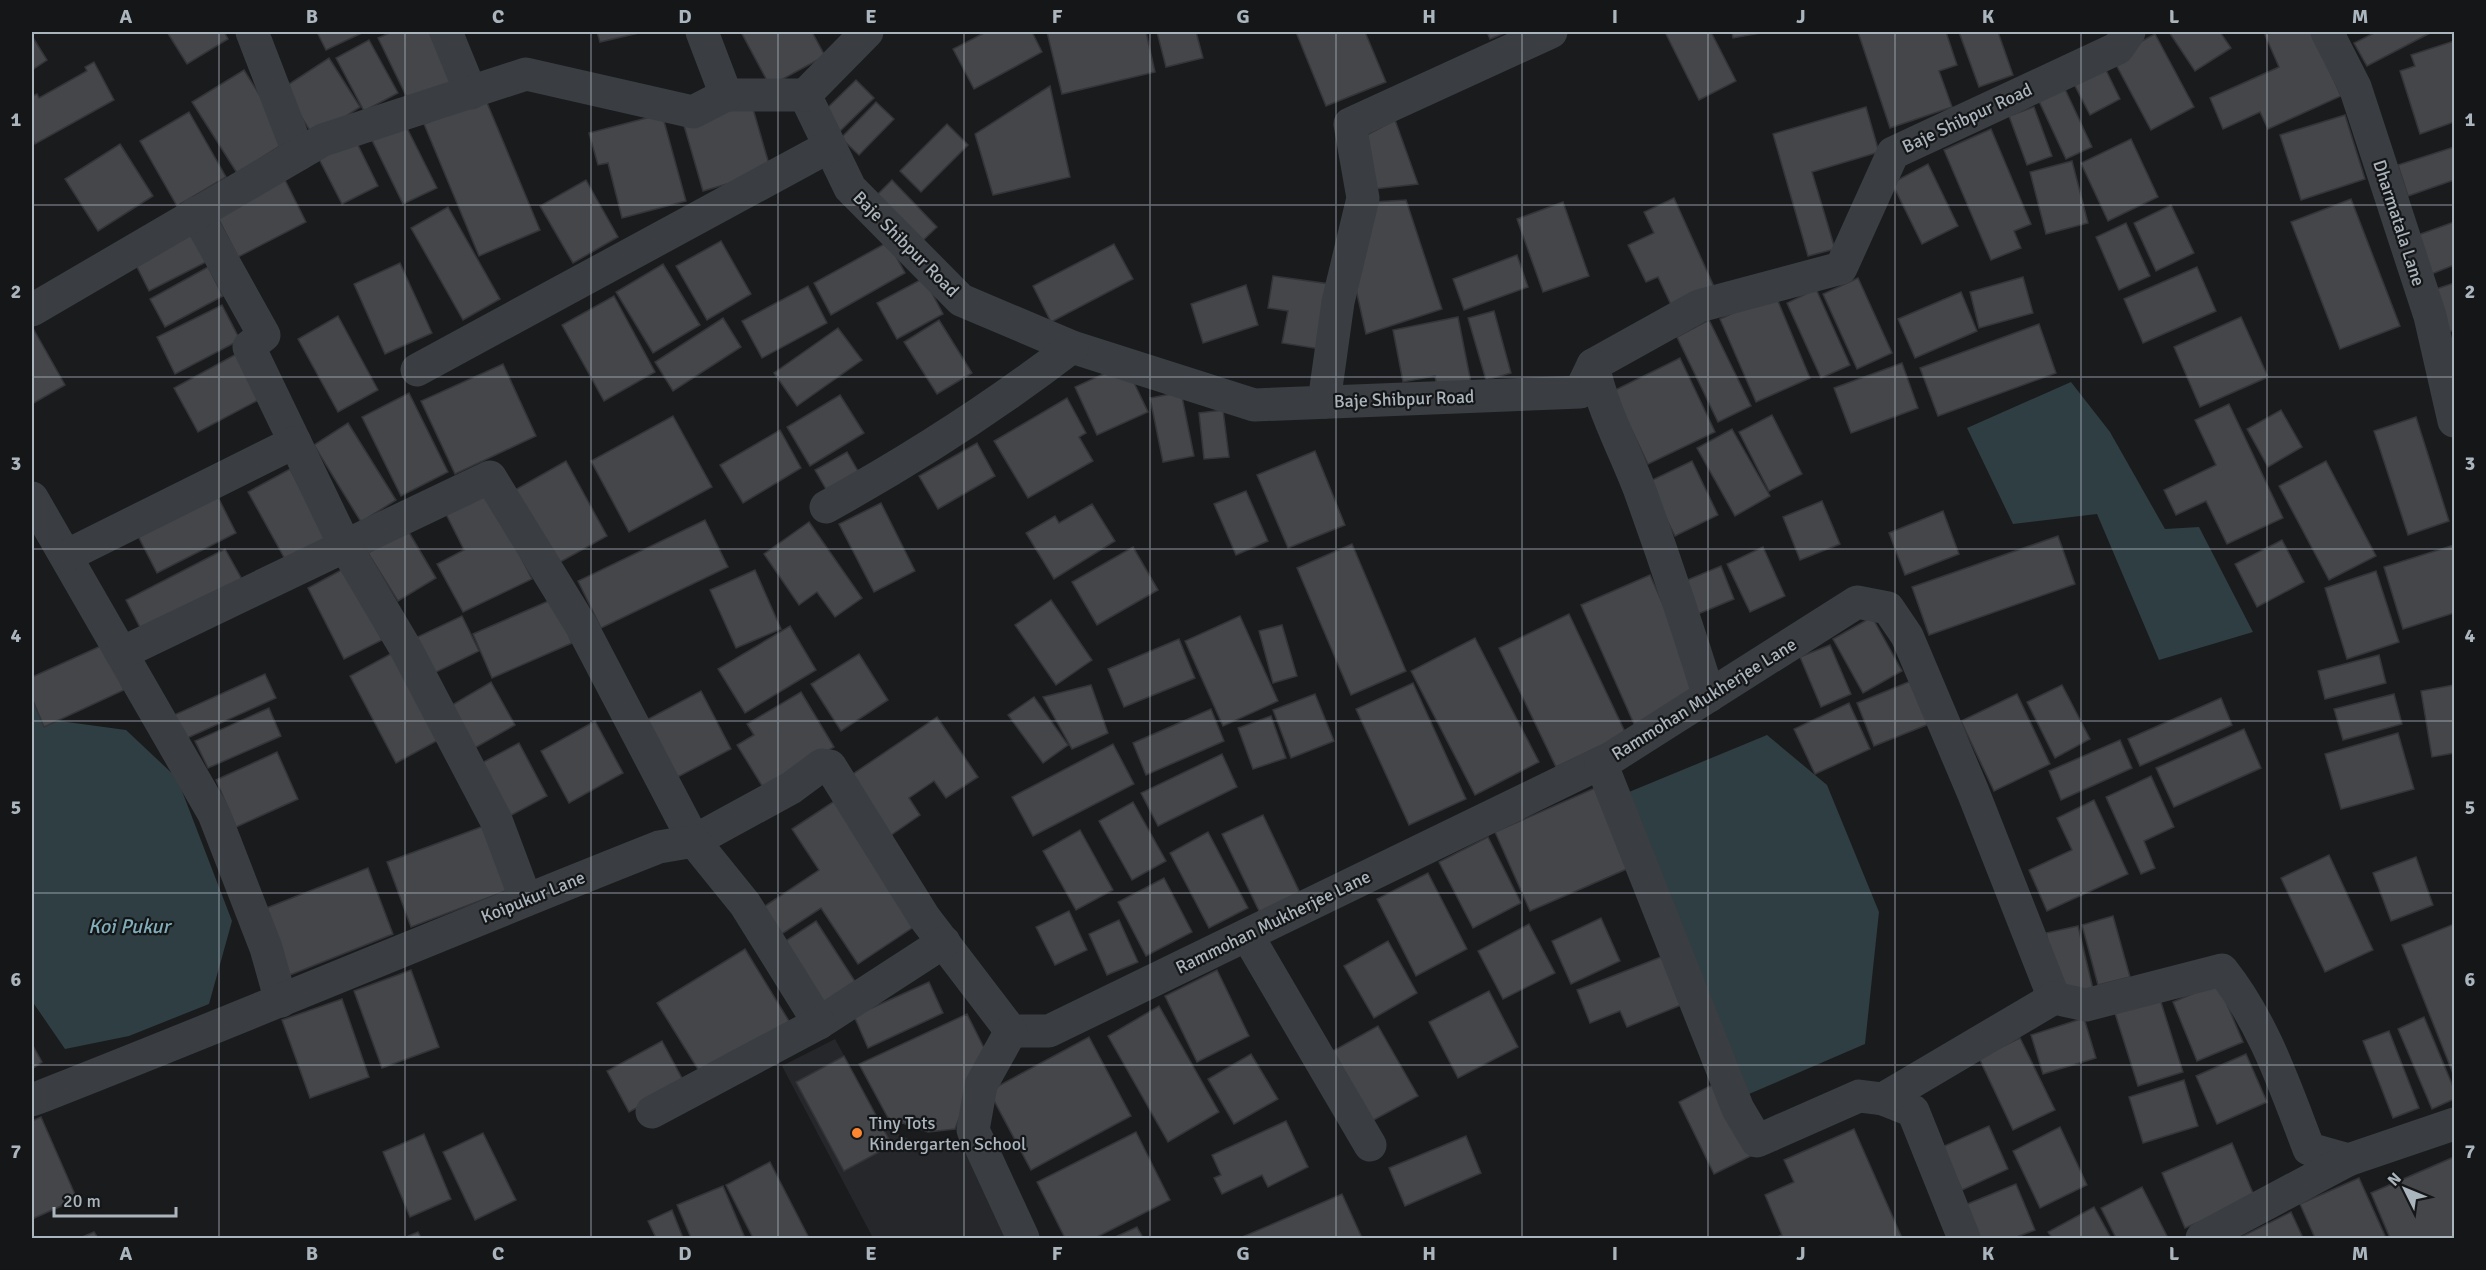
<svg xmlns="http://www.w3.org/2000/svg" width="2486" height="1270" viewBox="0 0 2486 1270" font-family="Signika,sans-serif">
<rect width="100%" height="100%" fill="#1a1b1d"/>
<path fill="#26272a" d="M835,1039L882,1126L925,1147L960,1140L1007,1238H873L782,1066Z"/>
<g fill="#2e3e43">
<path d="M2071,382L2110,432L2165,529L2199,527L2253,632L2159,660L2097,514L2013,524L1967,428Z"/>
<path d="M32,699L45,719L126,730L177,778L232,921L209,1004L129,1036L65,1049L32,1001Z"/>
<path d="M1767,735L1827,785L1879,912L1865,1044L1749,1094L1629,792Z"/>
</g>
<g fill="#44464a" stroke="#343539" stroke-width="1.5">
<path d="M167,32H224L228,39L187,64Z"/>
<path d="M317,32H364L326,50Z"/>
<path d="M392,32H429L455,84L411,106L378,38Z"/>
<path d="M597,32H643L600,42Z"/>
<path d="M741,32H812L825,56L770,86Z"/>
<path d="M986,32H1032L1042,52L974,89L953,49Z"/>
<path d="M1047,32H1146L1155,72L1062,94Z"/>
<path d="M1157,32H1196L1203,58L1166,67Z"/>
<path d="M1296,32H1365L1386,82L1326,106Z"/>
<path d="M1487,32H1507L1490,39Z"/>
<path d="M1665,32H1711L1736,81L1699,100Z"/>
<path d="M1732,32H1766L1733,38Z"/>
<path d="M1858,32H1946L1957,65L1939,71L1952,107L1890,128Z"/>
<path d="M1959,32H1998L2013,75L1979,87Z"/>
<path d="M2169,32H2220L2231,48L2195,71Z"/>
<path d="M2273,32H2312L2341,96L2268,129L2260,112L2223,129L2210,98L2279,67L2265,35Z"/>
<path d="M2376,32H2432L2367,66L2354,43Z"/>
<path d="M2155,34L2194,107L2151,130L2112,57Z"/>
<path d="M32,36L47,60L32,70Z"/>
<path d="M369,40L398,93L364,111L336,58Z"/>
<path d="M2454,41V122L2420,134L2400,71L2415,66L2411,55Z"/>
<path d="M329,58L360,107L314,137L283,88Z"/>
<path d="M94,62L114,100L35,144L32,137V96L37,94L39,98L87,71L85,67Z"/>
<path d="M2103,64L2120,99L2090,115L2072,80Z"/>
<path d="M244,70L288,141L237,173L192,102Z"/>
<path d="M856,80L874,98L838,133L820,115Z"/>
<path d="M1050,86L1070,177L993,195L975,134Z"/>
<path d="M2064,87L2092,147L2066,159L2038,99Z"/>
<path d="M485,98L540,230L479,256L424,124Z"/>
<path d="M751,102L771,171L703,191L683,122Z"/>
<path d="M876,102L894,119L859,155L841,138Z"/>
<path d="M1866,107L1879,152L1812,172L1835,249L1808,256L1773,134Z"/>
<path d="M2034,107L2052,156L2027,165L2009,116Z"/>
<path d="M189,112L226,177L177,206L140,141Z"/>
<path d="M662,114L686,201L622,218L608,163L598,165L589,133Z"/>
<path d="M2345,115L2365,179L2301,200L2280,135Z"/>
<path d="M402,118L437,188L403,204L369,134Z"/>
<path d="M1395,120L1418,184L1374,189L1367,135Z"/>
<path d="M947,124L968,145L921,192L900,171Z"/>
<path d="M1991,129L2031,224L2014,231L2021,248L1991,260L1944,150Z"/>
<path d="M353,135L378,186L342,204L316,153Z"/>
<path d="M2131,139L2158,197L2108,221L2081,163Z"/>
<path d="M120,144L153,196L98,231L65,179Z"/>
<path d="M2454,147V180L2408,196L2398,165Z"/>
<path d="M2072,161L2088,223L2046,234L2030,172Z"/>
<path d="M1928,164L1958,226L1922,244L1892,183Z"/>
<path d="M284,178L306,222L238,257L215,212Z"/>
<path d="M586,180L618,237L573,263L540,206Z"/>
<path d="M892,180L937,227L917,246L873,199Z"/>
<path d="M1674,198L1715,289L1673,309L1658,277L1646,282L1628,245L1654,233L1644,212Z"/>
<path d="M2351,199L2400,326L2340,349L2291,222Z"/>
<path d="M1406,200L1442,309L1366,334L1351,267L1372,202Z"/>
<path d="M1563,202L1589,276L1543,292L1517,219Z"/>
<path d="M2171,205L2194,253L2156,271L2134,223Z"/>
<path d="M448,207L500,299L463,320L411,228Z"/>
<path d="M2454,222V265L2429,275L2415,236Z"/>
<path d="M2126,223L2150,276L2119,290L2096,237Z"/>
<path d="M192,229L208,261L149,291L133,259Z"/>
<path d="M721,241L751,294L707,320L676,266Z"/>
<path d="M888,242L905,273L831,315L814,283Z"/>
<path d="M1114,244L1133,279L1051,322L1033,286Z"/>
<path d="M1517,255L1528,287L1464,310L1453,279Z"/>
<path d="M400,263L432,333L385,354L354,284Z"/>
<path d="M663,264L700,325L653,353L616,292Z"/>
<path d="M208,267L223,296L165,327L150,299Z"/>
<path d="M2197,267L2216,311L2143,343L2124,299Z"/>
<path d="M1273,276L1330,284L1320,349L1282,343L1288,311L1268,308Z"/>
<path d="M2023,277L2033,313L1979,328L1970,292Z"/>
<path d="M924,278L943,314L897,339L877,303Z"/>
<path d="M1858,278L1892,353L1857,369L1823,294Z"/>
<path d="M2454,283V330L2447,333L2433,290Z"/>
<path d="M1246,285L1258,325L1203,343L1191,304Z"/>
<path d="M808,286L827,323L762,358L742,321Z"/>
<path d="M1816,289L1850,365L1821,378L1787,303Z"/>
<path d="M1961,292L1977,331L1915,358L1898,319Z"/>
<path d="M1775,294L1810,378L1756,402L1720,319Z"/>
<path d="M614,296L655,372L604,401L562,325Z"/>
<path d="M222,305L240,340L175,374L157,337Z"/>
<path d="M1494,311L1511,373L1486,380L1468,318Z"/>
<path d="M338,316L378,390L338,412L298,339Z"/>
<path d="M1458,317L1472,388L1438,394L1435,376L1403,382L1393,330Z"/>
<path d="M2241,317L2268,377L2200,407L2174,347Z"/>
<path d="M723,318L741,347L673,391L655,362Z"/>
<path d="M939,320L972,373L937,394L904,342Z"/>
<path d="M1709,320L1751,406L1718,422L1677,337Z"/>
<path d="M2039,324L2056,373L1938,416L1920,368Z"/>
<path d="M838,328L862,360L797,406L774,373Z"/>
<path d="M34,330L65,385L32,404V331Z"/>
<path d="M240,352L264,397L198,432L174,388Z"/>
<path d="M1680,358L1715,432L1648,464L1613,391Z"/>
<path d="M1902,363L1918,408L1851,433L1834,388Z"/>
<path d="M503,364L536,436L455,474L421,401Z"/>
<path d="M1125,364L1148,412L1097,435L1075,387Z"/>
<path d="M1181,392L1194,456L1163,462L1150,398Z"/>
<path d="M409,393L448,472L401,496L362,417Z"/>
<path d="M840,395L864,433L810,466L787,427Z"/>
<path d="M1067,398L1086,433L1079,437L1093,461L1028,498L994,441Z"/>
<path d="M2229,404L2283,518L2227,544L2206,501L2176,515L2164,490L2216,465L2195,420Z"/>
<path d="M1223,410L1229,457L1204,459L1199,413Z"/>
<path d="M2281,410L2302,447L2268,467L2247,429Z"/>
<path d="M1772,415L1802,474L1769,491L1739,432Z"/>
<path d="M673,416L712,487L629,532L591,461Z"/>
<path d="M2416,417L2449,521L2408,535L2374,431Z"/>
<path d="M348,423L396,500L361,522L314,445Z"/>
<path d="M1732,429L1770,496L1735,516L1697,448Z"/>
<path d="M780,430L801,468L743,503L720,465Z"/>
<path d="M977,443L995,476L938,509L919,476Z"/>
<path d="M1315,451L1345,525L1288,548L1257,475Z"/>
<path d="M847,452L862,478L830,496L815,470Z"/>
<path d="M566,461L607,536L553,566L513,491Z"/>
<path d="M1692,461L1718,515L1675,536L1648,482Z"/>
<path d="M2326,461L2376,556L2329,580L2279,486Z"/>
<path d="M290,469L327,538L286,561L248,492Z"/>
<path d="M487,491L532,579L463,612L437,564L464,550L445,512Z"/>
<path d="M1246,491L1268,541L1236,555L1214,504Z"/>
<path d="M217,495L236,533L157,573L137,534Z"/>
<path d="M1822,501L1840,544L1800,560L1783,517Z"/>
<path d="M881,503L915,571L874,592L839,524Z"/>
<path d="M1092,504L1115,541L1054,579L1026,533L1055,516L1059,523Z"/>
<path d="M1943,511L1959,554L1905,575L1889,533Z"/>
<path d="M705,520L728,567L601,628L578,581Z"/>
<path d="M809,522L862,598L835,617L817,592L799,605L764,554Z"/>
<path d="M407,529L436,578L398,601L368,553Z"/>
<path d="M2058,536L2075,584L1929,635L1912,587Z"/>
<path d="M2282,540L2304,582L2257,607L2235,564Z"/>
<path d="M1352,544L1406,671L1351,695L1297,568Z"/>
<path d="M2454,545V613L2403,629L2384,567Z"/>
<path d="M1133,547L1158,590L1097,625L1072,582Z"/>
<path d="M1763,547L1785,596L1750,612L1727,564Z"/>
<path d="M225,549L244,583L144,635L126,600Z"/>
<path d="M1721,566L1734,599L1698,614L1685,581Z"/>
<path d="M345,568L382,640L344,659L308,588Z"/>
<path d="M755,570L781,629L736,648L710,590Z"/>
<path d="M2376,571L2399,642L2347,659L2325,588Z"/>
<path d="M1650,575L1703,695L1635,726L1581,605Z"/>
<path d="M553,599L572,643L492,678L473,634Z"/>
<path d="M1051,600L1092,660L1056,685L1015,625Z"/>
<path d="M1569,614L1626,734L1556,767L1499,648Z"/>
<path d="M462,616L479,651L428,676L411,640Z"/>
<path d="M1240,616L1278,701L1223,726L1185,641Z"/>
<path d="M1872,617L1902,671L1863,693L1833,639Z"/>
<path d="M1282,625L1297,676L1273,683L1259,631Z"/>
<path d="M790,626L816,670L745,713L718,669Z"/>
<path d="M1475,638L1539,762L1475,795L1411,671Z"/>
<path d="M1179,639L1195,678L1124,707L1108,669Z"/>
<path d="M103,645L124,690L44,727L32,698V677Z"/>
<path d="M1830,645L1851,694L1821,707L1800,657Z"/>
<path d="M396,651L442,738L396,763L350,676Z"/>
<path d="M859,654L888,700L841,731L811,684Z"/>
<path d="M2379,655L2386,683L2325,699L2318,671Z"/>
<path d="M265,674L276,698L185,739L174,715Z"/>
<path d="M1911,681L1929,724L1874,746L1857,703Z"/>
<path d="M491,682L515,725L471,750L447,708Z"/>
<path d="M1413,683L1466,799L1409,825L1356,709Z"/>
<path d="M1091,685L1108,733L1072,749L1043,697Z"/>
<path d="M2062,685L2090,739L2055,758L2027,702Z"/>
<path d="M2454,685V753L2432,757L2421,691Z"/>
<path d="M701,691L731,749L668,782L637,725Z"/>
<path d="M801,692L834,747L764,789L737,745L754,735L747,724Z"/>
<path d="M1315,694L1334,741L1291,758L1273,710Z"/>
<path d="M2017,694L2050,764L1994,791L1961,721Z"/>
<path d="M2394,694L2402,724L2343,740L2334,709Z"/>
<path d="M1034,697L1068,745L1043,763L1008,715Z"/>
<path d="M2221,698L2232,725L2140,766L2128,739Z"/>
<path d="M1849,703L1870,749L1815,774L1794,729Z"/>
<path d="M269,708L281,736L208,768L195,741Z"/>
<path d="M1211,709L1224,741L1146,775L1133,743Z"/>
<path d="M1271,716L1286,758L1253,769L1238,728Z"/>
<path d="M937,717L978,777L946,798L934,781L909,798L920,815L884,840L844,780Z"/>
<path d="M595,721L623,773L569,803L541,751Z"/>
<path d="M2244,729L2261,768L2174,807L2156,768Z"/>
<path d="M2398,733L2414,789L2341,809L2325,754Z"/>
<path d="M2120,740L2132,768L2061,800L2049,771Z"/>
<path d="M519,743L547,796L506,818L478,765Z"/>
<path d="M1113,744L1134,784L1033,836L1012,797Z"/>
<path d="M277,752L298,799L236,827L216,780Z"/>
<path d="M1222,754L1237,787L1158,826L1141,793Z"/>
<path d="M2151,776L2174,827L2144,841L2155,868L2141,874L2106,797Z"/>
<path d="M1595,788L1629,868L1530,911L1495,832Z"/>
<path d="M839,798L921,922L858,964L821,908L771,941L753,914L819,870L792,829Z"/>
<path d="M2094,800L2128,874L2047,911L2029,870L2072,850L2057,818Z"/>
<path d="M1133,802L1166,861L1132,880L1099,821Z"/>
<path d="M1263,815L1300,893L1260,913L1222,834Z"/>
<path d="M492,823L516,887L411,927L387,862Z"/>
<path d="M1080,830L1113,890L1076,910L1043,851Z"/>
<path d="M1208,832L1248,908L1209,928L1170,853Z"/>
<path d="M1488,837L1521,903L1473,928L1439,862Z"/>
<path d="M2329,855L2373,950L2325,972L2281,878Z"/>
<path d="M2416,857L2433,905L2391,921L2373,873Z"/>
<path d="M368,868L393,934L290,975L264,909Z"/>
<path d="M1428,873L1467,949L1416,976L1377,899Z"/>
<path d="M1164,878L1192,932L1146,956L1118,902Z"/>
<path d="M1069,911L1087,950L1055,965L1036,927Z"/>
<path d="M2113,916L2130,977L2098,985L2082,925Z"/>
<path d="M1601,918L1620,961L1571,984L1552,941Z"/>
<path d="M1119,920L1138,962L1107,975L1089,934Z"/>
<path d="M816,921L856,983L814,1009L775,948Z"/>
<path d="M1529,924L1555,973L1503,999L1478,951Z"/>
<path d="M2454,924V1076L2402,945Z"/>
<path d="M2078,926L2093,989L2062,997L2046,933Z"/>
<path d="M1388,941L1417,993L1374,1018L1344,966Z"/>
<path d="M745,949L792,1026L704,1079L657,1003Z"/>
<path d="M1666,955L1686,1003L1627,1027L1620,1011L1590,1023L1577,990Z"/>
<path d="M411,970L439,1047L382,1068L354,991Z"/>
<path d="M1217,970L1249,1036L1197,1062L1165,996Z"/>
<path d="M929,982L943,1013L868,1048L854,1016Z"/>
<path d="M2218,983L2243,1042L2197,1061L2173,1002Z"/>
<path d="M1489,991L1518,1047L1458,1078L1429,1022Z"/>
<path d="M2159,996L2183,1072L2138,1086L2114,1010Z"/>
<path d="M342,999L369,1077L310,1098L282,1020Z"/>
<path d="M1159,1006L1219,1112L1168,1142L1108,1036Z"/>
<path d="M967,1014L985,1050L955,1129L928,1132L888,1118L859,1064Z"/>
<path d="M2424,1017L2454,1089V1099L2432,1109L2398,1029Z"/>
<path d="M2084,1018L2096,1058L2043,1074L2031,1035Z"/>
<path d="M1378,1026L1418,1096L1370,1122L1331,1052Z"/>
<path d="M2389,1031L2419,1108L2393,1118L2363,1041Z"/>
<path d="M1089,1037L1131,1116L1031,1170L989,1091Z"/>
<path d="M2020,1038L2055,1110L2013,1130L1979,1058Z"/>
<path d="M662,1041L684,1082L629,1112L607,1071Z"/>
<path d="M32,1044L42,1062L32,1069Z"/>
<path d="M1251,1054L1278,1099L1234,1124L1208,1079Z"/>
<path d="M2246,1054L2267,1102L2217,1124L2196,1076Z"/>
<path d="M844,1056L892,1145L844,1171L796,1082Z"/>
<path d="M2184,1080L2198,1126L2143,1143L2129,1097Z"/>
<path d="M1718,1082L1753,1155L1714,1174L1679,1102Z"/>
<path d="M41,1117L77,1199L32,1219V1121Z"/>
<path d="M1286,1121L1308,1167L1268,1187L1262,1175L1222,1194L1214,1178L1221,1175L1212,1155Z"/>
<path d="M1989,1126L2008,1169L1962,1190L1942,1147Z"/>
<path d="M2060,1127L2087,1185L2040,1208L2013,1151Z"/>
<path d="M1854,1129L1902,1238H1775L1782,1235L1765,1195L1794,1182L1784,1160Z"/>
<path d="M1136,1132L1170,1200L1095,1238H1065L1037,1182Z"/>
<path d="M483,1133L516,1200L475,1220L443,1152Z"/>
<path d="M424,1134L451,1199L410,1217L383,1152Z"/>
<path d="M1466,1136L1481,1173L1405,1206L1389,1168Z"/>
<path d="M2232,1143L2255,1198L2185,1228L2162,1173Z"/>
<path d="M2454,1157V1238H2390L2371,1193Z"/>
<path d="M770,1162L809,1238H753L726,1185Z"/>
<path d="M2359,1178L2386,1238H2315L2300,1204Z"/>
<path d="M2016,1184L2035,1230L2014,1238H1979L1965,1205Z"/>
<path d="M723,1186L745,1238H691L677,1205Z"/>
<path d="M2142,1187L2168,1238H2116L2101,1208Z"/>
<path d="M1342,1194L1362,1238H1240Z"/>
<path d="M2094,1207L2111,1238H2052L2048,1232Z"/>
<path d="M672,1210L683,1238H656L648,1221Z"/>
<path d="M2291,1212L2303,1238H2239Z"/>
<path d="M1137,1227L1143,1238H1113Z"/>
<path d="M94,1232L98,1238H80Z"/>
<path d="M418,1232L421,1238H404Z"/>
</g>
<g fill="none" stroke-linecap="round" stroke-linejoin="round">
<g stroke="#3a3e42" stroke-width="33">
<path d="M252,32L299,154"/>
<path d="M446,32L471,93"/>
<path d="M702,32L726,95H805L850,188L961,300L1072,347L1254,405L1580,392L1593,365L1699,306L1841,268L1893,153L2118,48L2129,32"/>
<path d="M2327,32L2355,87L2430,316L2454,421"/>
<path d="M805,95L867,32"/>
<path d="M196,213L264,335L249,347L345,546L490,477L582,627L694,841L791,788L822,765L830,766L924,917L1011,1031H1049L1611,758L1857,602L1888,608L1907,636L1973,792L2054,998L2086,1005L2222,970C2264,1023 2285,1087 2309,1149L2348,1160"/>
<path d="M32,310L323,140L526,74L693,112L726,95"/>
<path d="M1593,365C1602,408 1623,447 1639,488C1664,557 1687,626 1709,696"/>
<path d="M417,370L830,146"/>
<path d="M1324,402L1338,302L1363,198L1350,124L1551,32"/>
<path d="M32,498L214,814L266,948L281,1001"/>
<path d="M826,507C913,459 994,407 1072,347"/>
<path d="M66,556L295,442"/>
<path d="M122,653L345,546L406,649L496,820L526,900"/>
<path d="M1601,763L1738,1109L1757,1141L1859,1096L1883,1099L1913,1111L1964,1238"/>
<path d="M1247,935L1370,1145"/>
<path d="M1011,1031L981,1085L973,1130L1023,1238"/>
<path d="M1883,1099L2054,998"/>
<path d="M32,1100C242,1018 449,930 659,847L694,841L745,904L819,1023L944,942"/>
<path d="M652,1112L819,1023"/>
<path d="M2202,1238L2348,1160L2454,1124"/>
</g>
</g>
<path fill="none" stroke="#abb5bd" stroke-width="1.5" stroke-opacity="0.55" d="M219,32V1238M405,32V1238M591,32V1238M778,32V1238M964,32V1238M1150,32V1238M1336,32V1238M1522,32V1238M1708,32V1238M1895,32V1238M2081,32V1238M2267,32V1238M32,205H2454M32,377H2454M32,549H2454M32,721H2454M32,893H2454M32,1065H2454"/>
<circle fill="#ff8630" stroke="#151618" stroke-width="2" cx="857" cy="1133" r="6"/>
<g text-anchor="middle" dominant-baseline="central" stroke-width="4.5" stroke-linejoin="round" paint-order="stroke">
<g font-size="18" fill="#abb5bd" stroke="#151618">
<text transform="translate(1967 118) rotate(-25)">Baje Shibpur Road</text>
<text transform="translate(2399 223) rotate(72)">Dharmatala Lane</text>
<text transform="translate(906 244) rotate(45)">Baje Shibpur Road</text>
<text transform="translate(1404 399) rotate(-2)">Baje Shibpur Road</text>
<text transform="translate(1704 699) rotate(-32)">Rammohan Mukherjee Lane</text>
<text transform="translate(533 897) rotate(-22)">Koipukur Lane</text>
<text transform="translate(1273 922) rotate(-26)">Rammohan Mukherjee Lane</text>
</g>
<g font-size="18" fill="#abb5bd" stroke="#151618" text-anchor="start">
<text x="869" y="1123">Tiny Tots<tspan x="869" dy="21">Kindergarten School</tspan></text>
</g>
<g font-size="20" font-style="italic" fill="#80aebb" stroke="#151618">
<text x="129" y="926">Koi Pukur</text>
</g>
</g>
<rect width="2486" height="1270" fill="none" stroke="#151618" stroke-width="66"/>
<g transform="translate(2405 1189) rotate(313)" stroke="#151618" stroke-width="4.5" paint-order="stroke">
<path d="M0-4.5L10 22L0 15L-10 22Z" fill="#abb5bd"/>
<text y="-9" font-size="16" font-weight="bold" text-anchor="middle" fill="#abb5bd">N</text>
</g>
<path d="M54 1207v9h122v-9" fill="none" stroke="#abb5bd" stroke-width="3"/>
<text x="63" y="1207" font-size="18" fill="#abb5bd" stroke="#151618" stroke-width="4.5" paint-order="stroke">20 m</text>
<rect x="33" y="33" width="2420" height="1204" fill="none" stroke="#abb5bd" stroke-width="2"/>
<g font-size="20" text-anchor="middle" font-weight="bold" fill="#abb5bd">
<text x="126" y="23">A</text>
<text x="312" y="23">B</text>
<text x="498" y="23">C</text>
<text x="685" y="23">D</text>
<text x="871" y="23">E</text>
<text x="1057" y="23">F</text>
<text x="1243" y="23">G</text>
<text x="1429" y="23">H</text>
<text x="1615" y="23">I</text>
<text x="1801" y="23">J</text>
<text x="1988" y="23">K</text>
<text x="2174" y="23">L</text>
<text x="2360" y="23">M</text>
<text x="16" y="126">1</text>
<text x="2470" y="126">1</text>
<text x="16" y="298">2</text>
<text x="2470" y="298">2</text>
<text x="16" y="470">3</text>
<text x="2470" y="470">3</text>
<text x="16" y="642">4</text>
<text x="2470" y="642">4</text>
<text x="16" y="814">5</text>
<text x="2470" y="814">5</text>
<text x="16" y="986">6</text>
<text x="2470" y="986">6</text>
<text x="16" y="1158">7</text>
<text x="2470" y="1158">7</text>
<text x="126" y="1260">A</text>
<text x="312" y="1260">B</text>
<text x="498" y="1260">C</text>
<text x="685" y="1260">D</text>
<text x="871" y="1260">E</text>
<text x="1057" y="1260">F</text>
<text x="1243" y="1260">G</text>
<text x="1429" y="1260">H</text>
<text x="1615" y="1260">I</text>
<text x="1801" y="1260">J</text>
<text x="1988" y="1260">K</text>
<text x="2174" y="1260">L</text>
<text x="2360" y="1260">M</text>
</g>
</svg>
